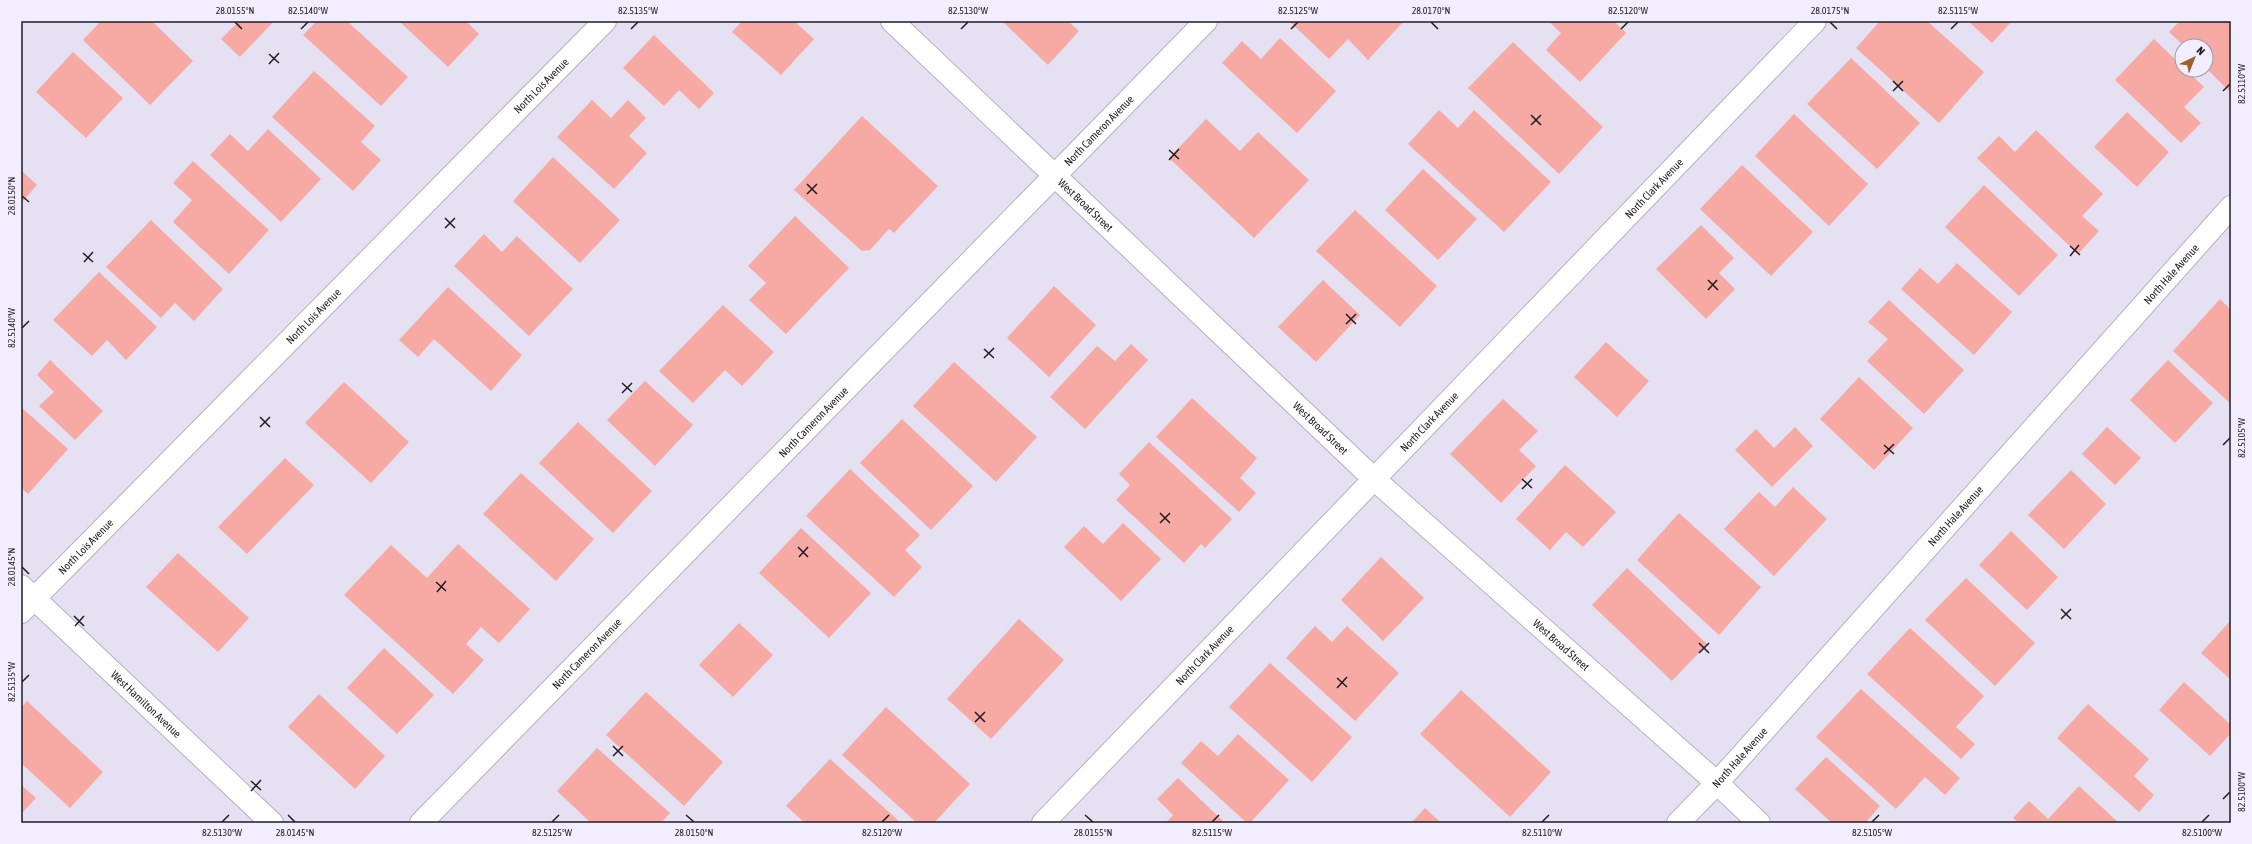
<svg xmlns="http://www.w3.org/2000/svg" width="2252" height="844" viewBox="0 0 2252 844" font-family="'Asap Condensed',sans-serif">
<rect width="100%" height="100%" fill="#e5e1f2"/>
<g fill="#f7a9a3">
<path d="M101,21H152L193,61L150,105L83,40Z"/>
<path d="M239,21H274L240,57L221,39Z"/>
<path d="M317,21H347L408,77L381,106L303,35Z"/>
<path d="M399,21H466L479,34L448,67Z"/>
<path d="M742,21H794L814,39L781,75L732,32Z"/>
<path d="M1002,21H1068L1079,31L1048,65Z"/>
<path d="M1289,21H1404L1368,60L1348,39L1329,59Z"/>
<path d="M1548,21H1614L1626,33L1580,82L1546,50L1561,33Z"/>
<path d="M1880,21H1927L1984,72L1939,123L1856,48Z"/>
<path d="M1968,21H2012L1992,43Z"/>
<path d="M2180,21H2231V93L2206,68V46H2184L2169,32Z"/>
<path d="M654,35L714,93L699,109L679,90L664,106L623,68Z"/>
<path d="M1280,38L1336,91L1297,133L1222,63L1242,41L1261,59Z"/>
<path d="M2154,39L2182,66V70H2186L2204,87L2184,107L2201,123L2181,143L2115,80Z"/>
<path d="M1513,42L1603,127L1559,174L1468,88Z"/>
<path d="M73,52L123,98L86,138L36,92Z"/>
<path d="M1851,58L1920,123L1877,169L1807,104Z"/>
<path d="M314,71L375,126L361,142L381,160L353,191L272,117Z"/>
<path d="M592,100L611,118L628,100L646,118L629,136L647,153L614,189L557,137Z"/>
<path d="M1439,110L1458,128L1474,110L1551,182L1504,232L1408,144Z"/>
<path d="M2127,112L2169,152L2137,187L2094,147Z"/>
<path d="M1794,114L1868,184L1829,226L1755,156Z"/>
<path d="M862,116L938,186L894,233L889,229L870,250L862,251L794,190Z"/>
<path d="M1206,119L1240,151L1258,132L1309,180L1254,238L1169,158Z"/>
<path d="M268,129L321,179L281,222L210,155L230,134L248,151Z"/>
<path d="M2036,130L2103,194L2082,216L2099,231L2078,254L1977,158L1999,136L2015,152Z"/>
<path d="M553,157L620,220L580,263L513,201Z"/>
<path d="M193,161L269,230L229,274L173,222L192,200L173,183Z"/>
<path d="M1742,165L1813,232L1771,276L1700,209Z"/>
<path d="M1423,169L1477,219L1438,260L1385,210Z"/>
<path d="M21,170L37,185L21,203Z"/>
<path d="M1984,185L2058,255L2019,296L1945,227Z"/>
<path d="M1355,210L1437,286L1400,327L1316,251Z"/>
<path d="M795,216L849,268L786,334L749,300L766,283L748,266Z"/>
<path d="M151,220L223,289L194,321L175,303L161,318L106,267Z"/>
<path d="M1701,225L1734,258L1719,273L1735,289L1706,319L1656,269Z"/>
<path d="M484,234L502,252L517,236L573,289L529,336L454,266Z"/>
<path d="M1957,263L2012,312L1974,355L1901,289L1920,268L1938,284Z"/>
<path d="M99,272L157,327L126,360L107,340L92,356L53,320Z"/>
<path d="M1323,280L1360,315L1316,362L1278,327Z"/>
<path d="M1054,286L1096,325L1049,377L1007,338Z"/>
<path d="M448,287L522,355L491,391L434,339L418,357L399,340Z"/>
<path d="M2220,299L2231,310V404L2173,351Z"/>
<path d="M1889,300L1964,370L1924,414L1867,361L1888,339L1868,322Z"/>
<path d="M723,305L774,352L742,386L725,370L693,403L659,371Z"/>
<path d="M1606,342L1649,381L1617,417L1574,377Z"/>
<path d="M1131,344L1148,360L1085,429L1050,397L1097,346L1115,361Z"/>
<path d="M50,360L103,411L75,440L39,406L54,392L37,375Z"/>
<path d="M2168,360L2213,403L2175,443L2130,400Z"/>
<path d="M954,362L1037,437L996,482L913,406Z"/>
<path d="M1859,377L1913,428L1874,470L1820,419Z"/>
<path d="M645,381L693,425L655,466L607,420Z"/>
<path d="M344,382L409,442L371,483L305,423Z"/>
<path d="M1192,398L1257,458L1240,478L1256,493L1239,512L1156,437Z"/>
<path d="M1503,399L1538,431L1519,450L1536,466L1501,503L1450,454Z"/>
<path d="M21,407L68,449L28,494L21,488Z"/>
<path d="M902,419L973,486L931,530L860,463Z"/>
<path d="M578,422L652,491L613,533L539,463Z"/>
<path d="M1795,427L1813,446L1772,487L1735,450L1756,429L1774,448Z"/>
<path d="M2107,427L2141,458L2115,485L2082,454Z"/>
<path d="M1149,442L1232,519L1205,548L1201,544L1184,563L1116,500L1130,485L1119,474Z"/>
<path d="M285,458L314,485L247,554L218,527Z"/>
<path d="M1565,465L1616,512L1583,547L1566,532L1550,550L1516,519Z"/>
<path d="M850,469L920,535L905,550L922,567L894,597L806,516Z"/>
<path d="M2071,470L2106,504L2064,549L2028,515Z"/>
<path d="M521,473L594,539L556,581L483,514Z"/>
<path d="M1793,487L1827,519L1774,576L1724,529L1759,492L1775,507Z"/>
<path d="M1679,513L1761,587L1719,635L1637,560Z"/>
<path d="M1123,523L1161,559L1121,601L1064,547L1084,526L1103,544Z"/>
<path d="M801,528L871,593L829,638L759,573Z"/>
<path d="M2011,531L2058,577L2027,610L1979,565Z"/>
<path d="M458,544L530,609L499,643L481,627L466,644L484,660L453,694L344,595L391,545L427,578Z"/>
<path d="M178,553L249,618L218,652L146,587Z"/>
<path d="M1381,557L1424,598L1383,641L1341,600Z"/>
<path d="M1627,568L1707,644L1672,681L1592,605Z"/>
<path d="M1966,578L2035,643L1995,686L1925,620Z"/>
<path d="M1019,619L1064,660L991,739L947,699Z"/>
<path d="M2231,620V680L2201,653Z"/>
<path d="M739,623L773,655L733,697L699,665Z"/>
<path d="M1315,626L1332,642L1347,626L1399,673L1355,721L1286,658Z"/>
<path d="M1910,628L1984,696L1956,727L1975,744L1961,759L1867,674Z"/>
<path d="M384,648L434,695L397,734L347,688Z"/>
<path d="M1270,663L1352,737L1312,782L1229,707Z"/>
<path d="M2184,682L2231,725V733L2210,756L2159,710Z"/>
<path d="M1861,689L1960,778L1945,795L1925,777L1896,809L1816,737Z"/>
<path d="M1461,690L1551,772L1510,817L1420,734Z"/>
<path d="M646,692L723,762L684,806L606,735Z"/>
<path d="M319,694L385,756L355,789L288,727Z"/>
<path d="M27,701L103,772L70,808L21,763V708Z"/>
<path d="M2088,704L2149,759L2134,776L2154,795L2139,812L2057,738Z"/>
<path d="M886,707L970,784L934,823H917L842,755Z"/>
<path d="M1238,734L1289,780L1250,823H1247L1181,763L1201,741L1218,756Z"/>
<path d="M597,748L670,813L661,823H591L557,791Z"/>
<path d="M1826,757L1880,806L1865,823H1832L1795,789Z"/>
<path d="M830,759L901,823H805L786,806Z"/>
<path d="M1178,778L1225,823H1166L1173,815L1157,799Z"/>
<path d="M21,785L36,798L21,814Z"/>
<path d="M2079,786L2119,823H2019L2013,818L2029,801L2048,819Z"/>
<path d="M1425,808L1441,823H1411Z"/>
</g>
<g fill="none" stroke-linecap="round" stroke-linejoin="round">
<defs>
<g id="minor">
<path id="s1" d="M892,21L1374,479L1717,783L1759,823"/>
<path id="s2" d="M21,586L272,823"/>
<path id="s3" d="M21,612L605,21"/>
<path id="s4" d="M421,823L1206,21"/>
<path id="s5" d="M1043,823L1815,21"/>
<path id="s6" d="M1678,823L1717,783L2231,207"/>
</g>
</defs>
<use href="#minor" stroke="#b5b1c1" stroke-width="24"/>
<use href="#minor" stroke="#fff" stroke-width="22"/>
</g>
<path fill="none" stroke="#1e1c22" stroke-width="1.5" d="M235,22L242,29M1431,22L1438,29M1830,22L1837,29M301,29L308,22M631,29L638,22M961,29L968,22M1291,29L1298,22M1621,29L1628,22M1951,29L1958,22M269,54L279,63M269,64L279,53M1893,81L1903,91M1893,91L1903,81M2223,91L2230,84M1531,115L1541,125M1531,125L1541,115M1169,150L1179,159M1169,160L1179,149M807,184L817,194M807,194L817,184M22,196L29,202M445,218L455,228M445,228L455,218M2070,246L2080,255M83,253L93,262M2070,256L2079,245M84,262L93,252M1708,280L1718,290M1708,290L1717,280M1346,314L1356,324M1346,324L1356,314M22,328L29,321M984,349L994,358M984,358L994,348M622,383L632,392M622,393L632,383M260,417L270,427M260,427L270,417M1884,445L1894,454M2223,445L2230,438M1884,454L1894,444M1522,479L1532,488M1522,489L1532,479M1160,513L1170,523M1160,523L1170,513M798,547L808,557M799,557L808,547M22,567L29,574M436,582L446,591M437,592L446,581M2061,609L2071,619M74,616L84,626M2061,619L2071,609M75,626L84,616M1699,643L1709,653M1699,653L1709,643M1337,678L1347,687M22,682L29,675M1337,688L1347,677M975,712L985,722M975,722L985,712M613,746L623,756M613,756L623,746M251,781L261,790M251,791L261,780M2223,799L2230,792M288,815L295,822M686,815L694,822M1085,815L1093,822M222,822L229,815M552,822L559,815M882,822L889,815M1212,822L1219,815M1542,822L1549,815M1872,822L1879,815M2202,822L2209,815"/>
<g text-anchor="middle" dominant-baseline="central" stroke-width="3.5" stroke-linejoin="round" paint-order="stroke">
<g font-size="11" fill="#1e1c22" stroke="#f2eeff">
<text stroke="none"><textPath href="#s3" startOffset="740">North Lois Avenue</textPath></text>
<text stroke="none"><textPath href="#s4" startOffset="969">North Cameron Avenue</textPath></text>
<text stroke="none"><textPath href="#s5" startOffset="881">North Clark Avenue</textPath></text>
<text stroke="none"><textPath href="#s1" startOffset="267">West Broad Street</textPath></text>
<text stroke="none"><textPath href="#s6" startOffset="738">North Hale Avenue</textPath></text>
<text stroke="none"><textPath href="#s3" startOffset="416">North Lois Avenue</textPath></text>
<text stroke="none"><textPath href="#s5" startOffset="557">North Clark Avenue</textPath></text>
<text stroke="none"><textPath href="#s4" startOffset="561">North Cameron Avenue</textPath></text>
<text stroke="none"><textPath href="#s1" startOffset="591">West Broad Street</textPath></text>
<text stroke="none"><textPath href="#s6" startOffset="414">North Hale Avenue</textPath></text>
<text stroke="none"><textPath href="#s3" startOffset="92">North Lois Avenue</textPath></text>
<text stroke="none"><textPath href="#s1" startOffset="915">West Broad Street</textPath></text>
<text stroke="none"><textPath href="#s4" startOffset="237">North Cameron Avenue</textPath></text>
<text stroke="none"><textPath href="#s5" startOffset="233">North Clark Avenue</textPath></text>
<text stroke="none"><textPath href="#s2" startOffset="172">West Hamilton Avenue</textPath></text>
<text stroke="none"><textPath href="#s6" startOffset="90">North Hale Avenue</textPath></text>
</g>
</g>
<rect width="2252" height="844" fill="none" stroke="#f2eeff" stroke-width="44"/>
<g transform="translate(2194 58) rotate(43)"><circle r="19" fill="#f2eeff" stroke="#9d9aa7"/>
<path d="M0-3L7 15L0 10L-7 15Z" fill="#a06029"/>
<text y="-6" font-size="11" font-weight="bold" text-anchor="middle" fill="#1e1c22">N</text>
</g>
<rect x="22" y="22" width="2208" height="800" fill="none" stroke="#1e1c22" stroke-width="1.5"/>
<g font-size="10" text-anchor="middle" fill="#1e1c22">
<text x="235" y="14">28.0155°N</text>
<text x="308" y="14">82.5140°W</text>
<text x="638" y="14">82.5135°W</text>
<text x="968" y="14">82.5130°W</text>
<text x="1298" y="14">82.5125°W</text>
<text x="1431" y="14">28.0170°N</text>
<text x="1628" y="14">82.5120°W</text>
<text x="1830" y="14">28.0175°N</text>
<text x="1958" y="14">82.5115°W</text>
<text transform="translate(2241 84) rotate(-90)" y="4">82.5110°W</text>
<text transform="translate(11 196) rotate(-90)" y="4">28.0150°N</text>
<text transform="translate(11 328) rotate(-90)" y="4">82.5140°W</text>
<text transform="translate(2241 438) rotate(-90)" y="4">82.5105°W</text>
<text transform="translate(11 567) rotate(-90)" y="4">28.0145°N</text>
<text transform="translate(11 682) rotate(-90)" y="4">82.5135°W</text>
<text transform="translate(2241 792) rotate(-90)" y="4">82.5100°W</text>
<text x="222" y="836">82.5130°W</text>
<text x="295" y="836">28.0145°N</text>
<text x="552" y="836">82.5125°W</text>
<text x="694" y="836">28.0150°N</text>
<text x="882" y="836">82.5120°W</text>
<text x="1093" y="836">28.0155°N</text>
<text x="1212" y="836">82.5115°W</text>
<text x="1542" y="836">82.5110°W</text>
<text x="1872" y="836">82.5105°W</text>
<text x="2202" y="836">82.5100°W</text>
</g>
</svg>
